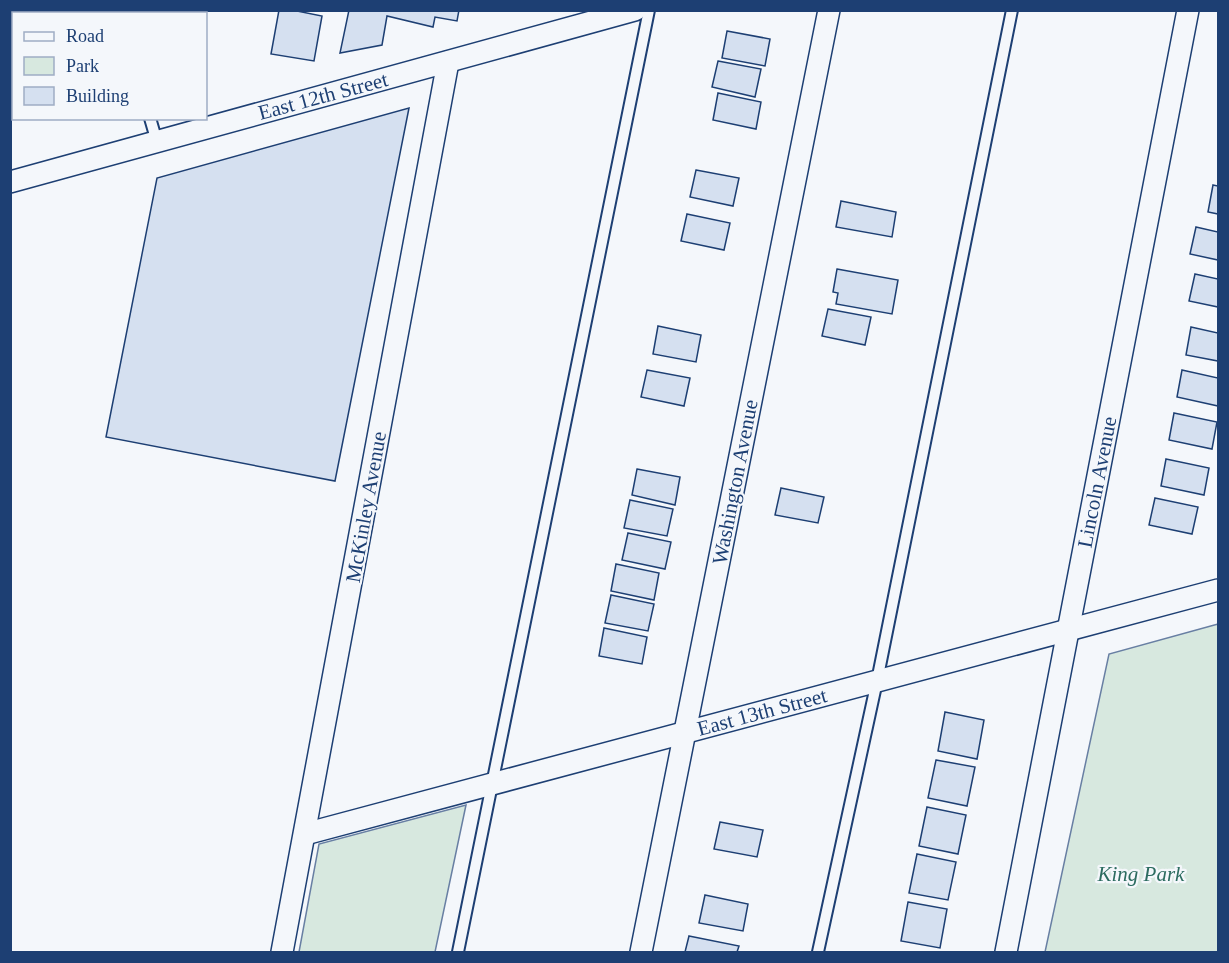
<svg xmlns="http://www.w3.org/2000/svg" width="1229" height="963" viewBox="0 0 1229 963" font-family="Georgia,serif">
<rect width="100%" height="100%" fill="#f4f7fb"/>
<g fill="#d7e8df" stroke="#687fa3" stroke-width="1.5">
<path d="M1218,624V952H1045L1109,654Z"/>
<path d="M466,805L435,952H299L319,844Z"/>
</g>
<g fill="#d5e0f0" stroke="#1d3f73" stroke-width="1.5">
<path d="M40,10H97L98,14H40Z"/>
<path d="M279,10H292L322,16L314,61L271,54Z"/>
<path d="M349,10H459L457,21L435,17L433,27L387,16L382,45L340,53Z"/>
<path d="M727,31L770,39L765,66L722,58Z"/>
<path d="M718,61L761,69L755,97L712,87Z"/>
<path d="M718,93L761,102L756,129L713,120Z"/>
<path d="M409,108L335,481L106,437L157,178Z"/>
<path d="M696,170L739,178L733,206L690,197Z"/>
<path d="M1213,185L1218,186V214L1208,212Z"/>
<path d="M841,201L896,212L892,237L836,227Z"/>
<path d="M687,214L730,223L724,250L681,241Z"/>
<path d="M1196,227L1218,232V260L1190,254Z"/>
<path d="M837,269L898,280L892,314L836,304L838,293L833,292Z"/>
<path d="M1195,274L1218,279V307L1189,301Z"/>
<path d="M828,309L871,317L865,345L822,336Z"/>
<path d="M658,326L701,335L696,362L653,354Z"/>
<path d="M1191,327L1218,333V361L1186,355Z"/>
<path d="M647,370L690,378L684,406L641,397Z"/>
<path d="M1182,370L1218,378V406L1177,397Z"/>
<path d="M1174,413L1217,422L1212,449L1169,440Z"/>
<path d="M1166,459L1209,468L1204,495L1161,486Z"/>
<path d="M637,469L680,477L675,505L632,495Z"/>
<path d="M781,488L824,497L818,523L775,515Z"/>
<path d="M1155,498L1198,507L1192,534L1149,525Z"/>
<path d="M630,500L673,509L667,536L624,528Z"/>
<path d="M628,533L671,542L665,569L622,560Z"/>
<path d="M616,564L659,573L654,600L611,591Z"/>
<path d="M611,595L654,604L648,631L605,623Z"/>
<path d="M604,628L647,637L642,664L599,656Z"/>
<path d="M945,712L984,720L977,759L938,751Z"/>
<path d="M936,760L975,767L967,806L928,798Z"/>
<path d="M927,807L966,815L958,854L919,846Z"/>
<path d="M720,822L763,830L757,857L714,849Z"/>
<path d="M917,854L956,862L948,900L909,893Z"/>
<path d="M705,895L748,904L743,931L699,923Z"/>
<path d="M908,902L947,909L940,948L901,941Z"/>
<path d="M689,936L739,946L737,952H685Z"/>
</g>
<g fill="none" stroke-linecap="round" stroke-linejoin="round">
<defs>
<g id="service">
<path d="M121,10V14"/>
<path d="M14,14L15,10"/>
<path d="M10,46L14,22"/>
<path d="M150,118L157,142"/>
<path d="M458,952L649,10"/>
<path d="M818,952L877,681L1012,10"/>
</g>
<g id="minor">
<path d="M10,182L635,10"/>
<path d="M305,834L1218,590"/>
<path d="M282,952L448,62"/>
<path d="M641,952L829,10"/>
<path d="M1006,952L1188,10"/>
</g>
</defs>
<use href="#service" stroke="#1d3f73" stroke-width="14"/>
<use href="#minor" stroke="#1d3f73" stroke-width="24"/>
<use href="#service" stroke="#f4f7fb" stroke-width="10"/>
<use href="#minor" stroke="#f4f7fb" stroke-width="21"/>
</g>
<g text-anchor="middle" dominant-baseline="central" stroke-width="4.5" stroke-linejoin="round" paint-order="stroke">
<g font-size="21" fill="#1d3f73" stroke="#f4f7fb">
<text transform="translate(323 96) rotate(-15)">East 12th Street</text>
<text transform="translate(735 482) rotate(-79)">Washington Avenue</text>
<text transform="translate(1097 482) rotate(-79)">Lincoln Avenue</text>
<text transform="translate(366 507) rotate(-80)">McKinley Avenue</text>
<text transform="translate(762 712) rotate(-15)">East 13th Street</text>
</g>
<g font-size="21" font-style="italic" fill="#2c6c60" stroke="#f4f7fb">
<text x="1141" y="874">King Park</text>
</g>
</g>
<rect width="1229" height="963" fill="none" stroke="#1d3f73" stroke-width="24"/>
<rect x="12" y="12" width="195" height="108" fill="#f4f7fb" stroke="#9eadc5" stroke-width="1.5"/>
<rect x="24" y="32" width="30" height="9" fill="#f4f7fb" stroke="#9eadc5" stroke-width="1.5"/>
<text x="66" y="42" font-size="18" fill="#1d3f73">Road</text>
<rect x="24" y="57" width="30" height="18" fill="#d7e8df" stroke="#9eadc5" stroke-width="1.5"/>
<text x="66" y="72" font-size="18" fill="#1d3f73">Park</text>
<rect x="24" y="87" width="30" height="18" fill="#d5e0f0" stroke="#9eadc5" stroke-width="1.5"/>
<text x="66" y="102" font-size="18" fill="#1d3f73">Building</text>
</svg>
